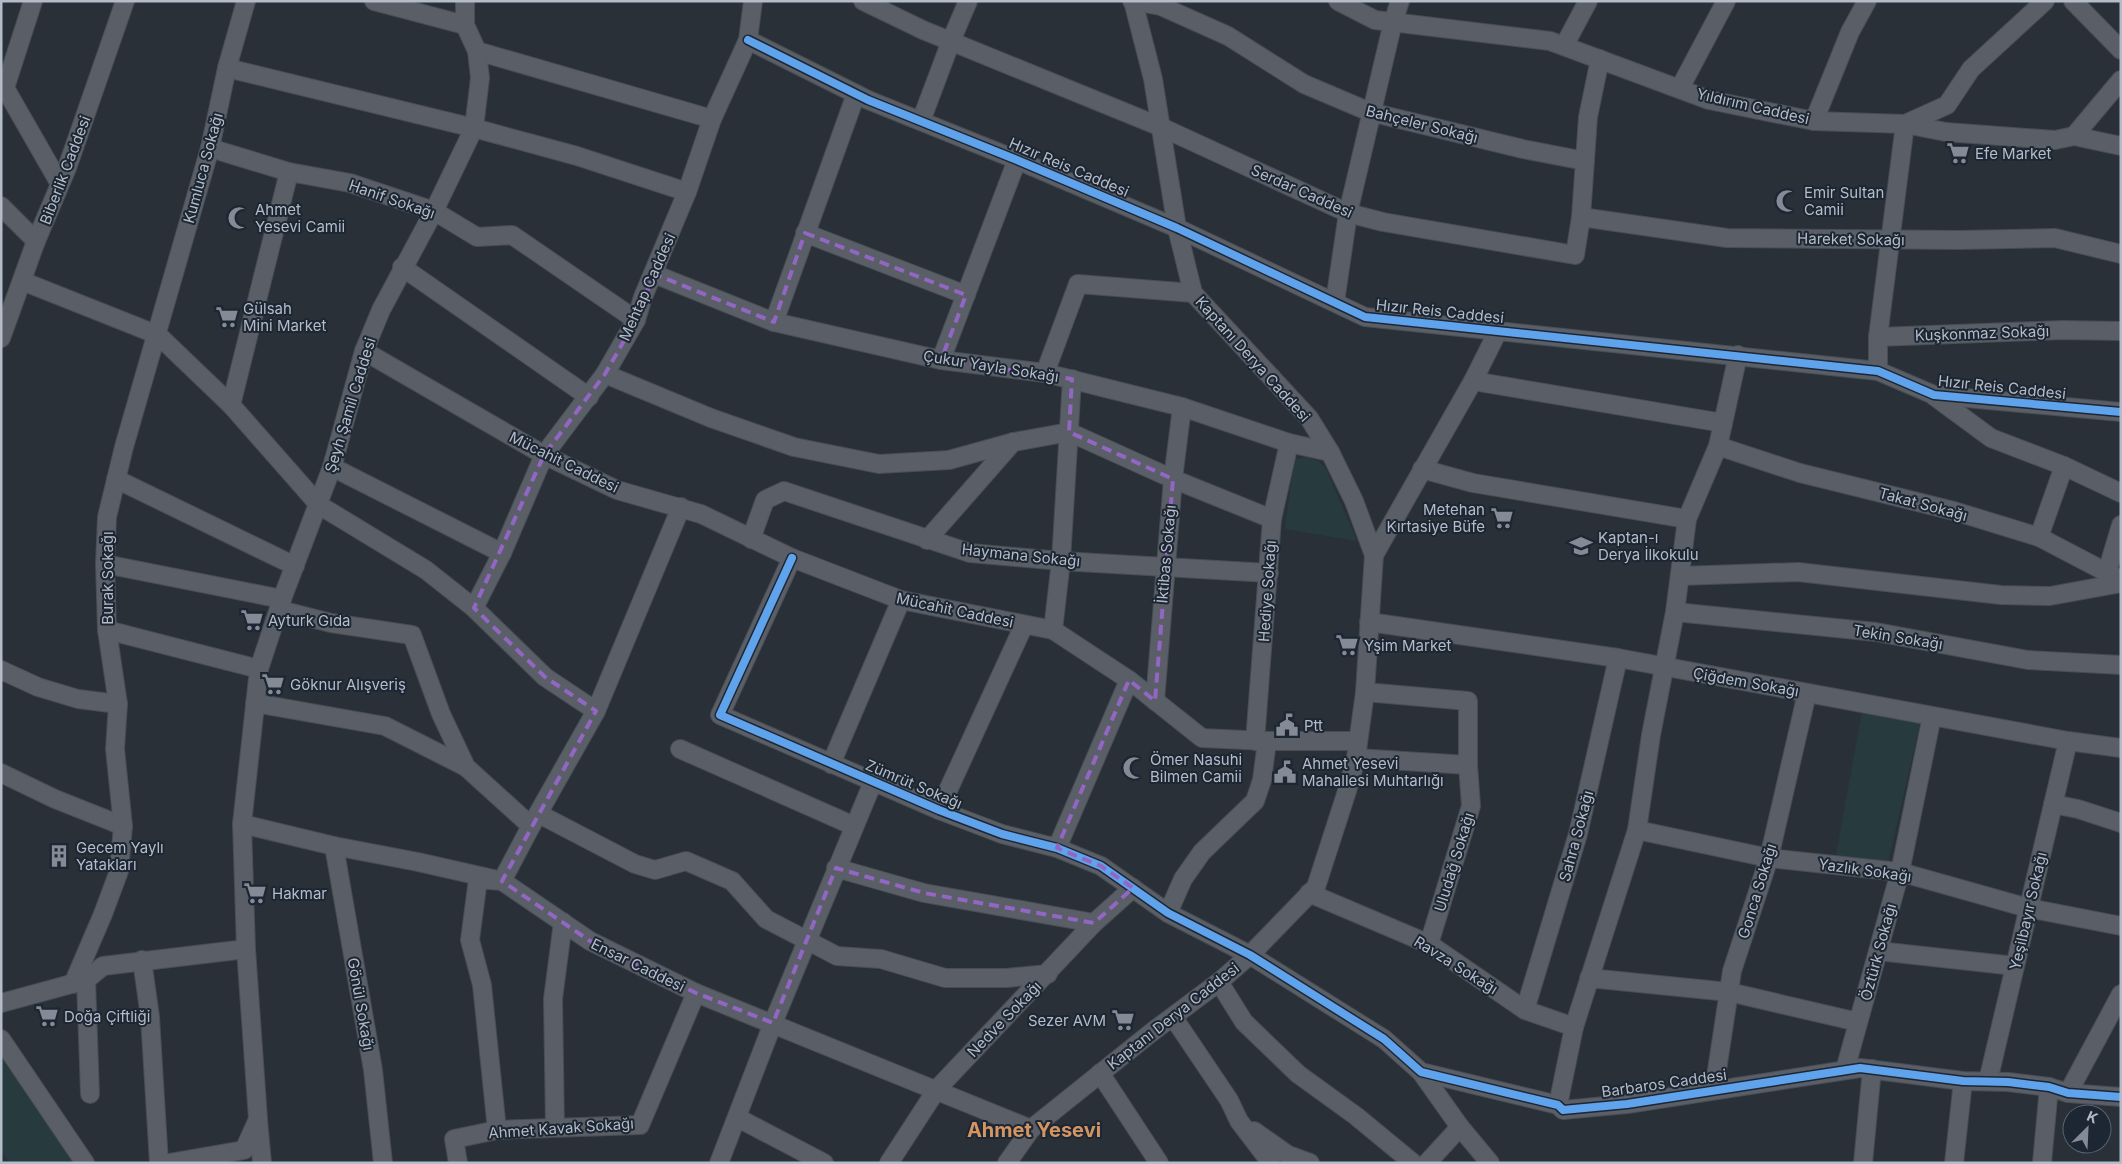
<svg xmlns="http://www.w3.org/2000/svg" width="2122" height="1164" viewBox="0 0 2122 1164" font-family="Inter,sans-serif">
<rect width="100%" height="100%" fill="#2a3038"/>
<g fill="#273a3e">
<path d="M1306,457L1318,461L1326,469L1357,541L1285,529L1294,460Z"/>
<path d="M1862,712L1920,723L1888,863L1879,865L1836,855Z"/>
<path d="M1,1055L76,1163H9L1,1150Z"/>
</g>
<g fill="none" stroke-linecap="round" stroke-linejoin="round">
<defs>
<g id="minor">
<path d="M33,1L5,88L60,184"/>
<path d="M374,1L465,25"/>
<path d="M863,1L923,30L1161,127L1348,213L1383,222L1575,255L1581,217L1588,117L1600,59"/>
<path d="M1132,1L1161,6L1228,36L1304,84L1370,112L1523,149L1585,161"/>
<path d="M1338,1L1375,20L1550,41L1709,100L1814,121L1905,124L1946,132L2055,140L2074,136L2121,146"/>
<path d="M2073,1L2121,50"/>
<path d="M748,40L868,100L1017,160L1177,228L1365,317L1878,371L1934,395L2121,412"/>
<path d="M1564,46L1588,1"/>
<path d="M477,51L712,119"/>
<path d="M227,68L474,128L577,156L687,192"/>
<path d="M1680,88L1726,1"/>
<path d="M921,121L951,41L968,1"/>
<path d="M1814,121L1850,32L1867,1"/>
<path d="M2074,136L2121,80"/>
<path d="M210,148L289,172L350,183L434,211L477,237L512,235L636,320"/>
<path d="M1,206L36,241"/>
<path d="M1581,217L1727,238L1960,240L2055,238L2121,254"/>
<path d="M805,233L966,295"/>
<path d="M402,267L589,397"/>
<path d="M654,274L774,322L941,360L1045,373L1182,407L1289,443L1330,452"/>
<path d="M22,281L158,335L231,405L319,505L426,570L474,608L545,677L596,711L681,507"/>
<path d="M1335,302L1348,213L1393,22L1400,1"/>
<path d="M774,322L856,94"/>
<path d="M1878,337L1905,124L1947,105L1971,69L2045,1"/>
<path d="M1,338L36,241L67,168L125,1"/>
<path d="M364,351L544,455L617,490L701,514L792,558L901,600L1053,630L1129,680L1202,738L1267,741H1357"/>
<path d="M941,360L1017,160"/>
<path d="M1878,371V337L2062,330L2121,331"/>
<path d="M1045,373L1078,284L1193,293"/>
<path d="M605,374L711,418L794,447L879,464L949,460L1014,442L1069,432L1173,479L1272,519"/>
<path d="M1473,381L1723,423"/>
<path d="M1934,396L1991,438L2064,466L2121,493"/>
<path d="M231,405L289,172"/>
<path d="M1718,446L1800,473L1954,511L2039,537L2121,580"/>
<path d="M332,467L502,553"/>
<path d="M1422,469L1473,483L1687,519"/>
<path d="M116,479L295,566"/>
<path d="M2039,537L2064,466"/>
<path d="M751,539L765,500L784,491L970,553L1061,561L1269,573"/>
<path d="M927,540L1013,442"/>
<path d="M1374,555L1473,381L1498,331"/>
<path d="M792,558L720,715L939,810L1002,834L1057,848L1101,866L1168,913L1250,955L1384,1039L1421,1072L1558,1105L1563,1110L1627,1104L1860,1068L1963,1081L2008,1082L2049,1087L2068,1093L2121,1097"/>
<path d="M105,564L282,599"/>
<path d="M2107,572L2121,525"/>
<path d="M1680,576L1798,572L2001,595L2050,596L2121,583"/>
<path d="M474,608L502,553L544,455L605,374L636,320L643,297L687,192L712,119L748,40L753,1"/>
<path d="M280,610L331,623L412,635L441,714L466,767L531,826"/>
<path d="M1675,612L1876,632L2028,660L2121,665"/>
<path d="M1369,622L1618,658L2068,741L2121,748"/>
<path d="M107,630L259,669"/>
<path d="M1053,630L1061,561L1072,379"/>
<path d="M1,670L38,687L78,699L118,704"/>
<path d="M1365,692L1468,701V765L1471,806L1429,944"/>
<path d="M1155,701L1173,479L1182,407"/>
<path d="M255,703L385,726L466,767"/>
<path d="M1255,741L1272,519L1289,443"/>
<path d="M680,749L854,826"/>
<path d="M1356,758L1468,765"/>
<path d="M831,764L901,600"/>
<path d="M1,773L55,799L123,826"/>
<path d="M2053,804L2078,809L2121,823"/>
<path d="M939,810L1024,625"/>
<path d="M539,814L635,864L655,870L686,861L732,881L766,919L837,956L881,959L945,978H1006L1048,974"/>
<path d="M242,824L334,846L418,862L502,881L590,941L696,993L1031,1129"/>
<path d="M1637,830L1769,858L1900,872L2028,908L2121,926"/>
<path d="M334,846L373,1070L383,1163"/>
<path d="M1057,848L1129,680"/>
<path d="M836,868L924,893L1094,923"/>
<path d="M1309,893L1429,944L1525,1010L1574,1027"/>
<path d="M1168,913L1183,879L1202,852L1255,801L1262,780L1267,741"/>
<path d="M1878,951L2015,966"/>
<path d="M142,960L150,1017L159,1163"/>
<path d="M1589,978L1729,992L1858,1022"/>
<path d="M86,980L90,1094"/>
<path d="M1219,982L1244,1022L1298,1074L1356,1116L1413,1163"/>
<path d="M73,984L103,914L119,871L123,826L115,749L118,704L107,630L105,564L107,517L124,447L210,148L227,68L246,1"/>
<path d="M1,1003L86,980L103,966L246,949"/>
<path d="M1525,1010L1578,834L1618,658"/>
<path d="M1173,1017L1229,1100L1239,1121L1271,1163"/>
<path d="M1,1039L85,1163"/>
<path d="M1845,1070L1900,872L1932,716"/>
<path d="M1421,1072L1460,1127L1490,1163"/>
<path d="M1100,1073L1159,1163"/>
<path d="M1988,1081L2068,741"/>
<path d="M1714,1090L1732,971L1769,858L1807,693"/>
<path d="M2068,1093L2121,994"/>
<path d="M1558,1105L1574,1027L1637,830L1651,735L1675,612L1687,519L1718,446L1738,355"/>
<path d="M738,1118L824,1163"/>
<path d="M258,1120L262,1163"/>
<path d="M555,1127L553,999L563,922"/>
<path d="M497,1130L482,985L470,940L478,879L502,881L531,826L596,711"/>
<path d="M1254,1131L1288,1155L1310,1163"/>
<path d="M169,1163L244,1150L258,1119L246,949L242,824L259,669L282,599L332,467L364,351L381,310L434,211L474,128L480,78L477,51L465,25V1"/>
<path d="M458,1163L454,1139L497,1130L640,1125L696,993"/>
<path d="M719,1163L773,1023L873,782"/>
<path d="M889,1163L937,1089L1094,923L1133,888"/>
<path d="M1007,1163L1031,1129L1152,1032L1219,982L1250,955L1316,887L1347,791L1356,758L1365,692L1374,555L1354,501L1330,452L1309,418L1193,293L1177,228L1153,79L1133,1"/>
<path d="M1427,1163L1460,1127"/>
<path d="M1863,1163L1872,1069"/>
<path d="M1954,1163L1963,1081"/>
<path d="M2042,1163L2049,1087"/>
</g>
</defs>
<use href="#minor" stroke="#484c53" stroke-width="20"/>
<use href="#minor" stroke="#5a5e66" stroke-width="18"/>
<defs>
<g id="cycleway">
<path d="M748,40L868,100L1017,160L1177,228L1365,317L1878,371L1934,395L2121,412"/>
<path d="M792,558L720,715L939,810L1002,834L1057,848L1101,866L1168,913L1250,955L1384,1039L1421,1072L1558,1105L1563,1110L1627,1104L1860,1068L1963,1081L2008,1082L2049,1087L2068,1093L2121,1097"/>
</g>
</defs>
<use href="#cycleway" stroke="#1d2633" stroke-width="11"/>
<use href="#cycleway" stroke="#60a3ed" stroke-width="8"/>
</g>
<path fill="none" stroke="#9266c3" stroke-width="4" stroke-dasharray="10 6" stroke-linejoin="round" d="M805,233L966,295L941,360L1072,379L1069,432L1173,479L1155,701L1129,680L1057,848L1101,866L1133,888L1094,923L924,893L836,868L773,1023L696,993L590,941L502,881L596,711L545,677L474,608L544,455L605,374L636,320L654,274L774,322Z"/>
<defs>
<symbol id="supermarket-bare" viewBox="-9 -9 18 18"><path d="M-6-5.5h2.5l.6 2H6L4.5 2H-2.5L-4.4-4H-6ZM-1.5 3.2a1.3 1.3 0 1 0 .1 0ZM3 3.2a1.3 1.3 0 1 0 .1 0Z" fill="#848b96" stroke="#1d2633" stroke-width="2.5" paint-order="stroke"/></symbol>
<symbol id="mosque-bare" viewBox="-9 -9 18 18"><path d="M3.5-4.9A6 6 0 1 0 3.5 4.9A5 5 0 1 1 3.5-4.9Z" fill="#848b96" stroke="#1d2633" stroke-width="2.5" paint-order="stroke"/></symbol>
<symbol id="school-bare" viewBox="-9 -9 18 18"><path d="M0-5L7-2L0 1L-7-2ZM-4 1L0 2.5L4 1V4Q0 6-4 4Z" fill="#848b96" stroke="#1d2633" stroke-width="2.5" paint-order="stroke"/></symbol>
<symbol id="civic-bare" viewBox="-9 -9 18 18"><path d="M-.6-6.5H3V-4.5H.6V-3L4-1V1h2V6H-6V1h2V-1L-.6-3ZM-1.2 2.5V6h2.4V2.5Z" fill="#848b96" stroke="#1d2633" stroke-width="2.5" paint-order="stroke"/></symbol>
<symbol id="building-bare" viewBox="-9 -9 18 18"><path d="M-4-6H4V6H1V3H-1V6H-4ZM-2.5-4.3h1.7v1.8h-1.7ZM.8-4.3h1.7v1.8H.8ZM-2.5-1h1.7V.8h-1.7ZM.8-1h1.7V.8H.8Z" fill="#848b96" stroke="#1d2633" stroke-width="2.5" paint-order="stroke"/></symbol>
</defs>
<g fill-rule="evenodd">
<use href="#supermarket-bare" x="1942" y="137" width="32" height="32"/>
<use href="#mosque-bare" x="1771" y="185" width="32" height="32"/>
<use href="#mosque-bare" x="223" y="202" width="32" height="32"/>
<use href="#supermarket-bare" x="211" y="301" width="32" height="32"/>
<use href="#supermarket-bare" x="1486" y="502" width="32" height="32"/>
<use href="#school-bare" x="1565" y="530" width="32" height="32"/>
<use href="#supermarket-bare" x="236" y="604" width="32" height="32"/>
<use href="#supermarket-bare" x="1331" y="629" width="32" height="32"/>
<use href="#supermarket-bare" x="257" y="668" width="32" height="32"/>
<use href="#civic-bare" x="1271" y="709" width="32" height="32"/>
<use href="#mosque-bare" x="1118" y="752" width="32" height="32"/>
<use href="#civic-bare" x="1269" y="756" width="32" height="32"/>
<use href="#building-bare" x="43" y="840" width="32" height="32"/>
<use href="#supermarket-bare" x="239" y="877" width="32" height="32"/>
<use href="#supermarket-bare" x="31" y="1000" width="32" height="32"/>
<use href="#supermarket-bare" x="1107" y="1004" width="32" height="32"/>
</g>
<g text-anchor="middle" dominant-baseline="central" stroke-width="4" stroke-linejoin="round" paint-order="stroke">
<g font-size="15" fill="#b4bcc9" stroke="#1d2633">
<text transform="translate(1753 106) rotate(13)">Yıldırım Caddesi</text>
<text transform="translate(1422 124) rotate(14)">Bahçeler Sokağı</text>
<text transform="translate(1069 167) rotate(23)">Hızır Reis Caddesi</text>
<text transform="translate(203 168) rotate(-75)">Kumluca Sokağı</text>
<text transform="translate(65 170) rotate(-69)">Biberlik Caddesi</text>
<text transform="translate(1302 191) rotate(24)">Serdar Caddesi</text>
<text transform="translate(392 199) rotate(19)">Hanif Sokağı</text>
<text transform="translate(1851 239) rotate(1)">Hareket Sokağı</text>
<text transform="translate(647 287) rotate(-66)">Mehtap Caddesi</text>
<text transform="translate(1440 311) rotate(6)">Hızır Reis Caddesi</text>
<text transform="translate(1982 333) rotate(-2)">Kuşkonmaz Sokağı</text>
<text transform="translate(1253 359) rotate(48)">Kaptanı Derya Caddesi</text>
<text transform="translate(991 366) rotate(9)">Çukur Yayla Sokağı</text>
<text transform="translate(2002 387) rotate(6)">Hızır Reis Caddesi</text>
<text transform="translate(350 405) rotate(-73)">Şeyh Şamil Caddesi</text>
<text transform="translate(564 462) rotate(26)">Mücahit Caddesi</text>
<text transform="translate(1923 504) rotate(15)">Takat Sokağı</text>
<text transform="translate(1166 554) rotate(-85)">İktibas Sokağı</text>
<text transform="translate(1021 555) rotate(6)">Haymana Sokağı</text>
<text transform="translate(107 578) rotate(-90)">Burak Sokağı</text>
<text transform="translate(1267 591) rotate(-86)">Hediye Sokağı</text>
<text transform="translate(955 610) rotate(12)">Mücahit Caddesi</text>
<text transform="translate(1898 637) rotate(9)">Tekin Sokağı</text>
<text transform="translate(1746 682) rotate(10)">Çiğdem Sokağı</text>
<text transform="translate(914 784) rotate(23)">Zümrüt Sokağı</text>
<text transform="translate(1576 836) rotate(-75)">Sahra Sokağı</text>
<text transform="translate(1454 862) rotate(-73)">Uludağ Sokağı</text>
<text transform="translate(1865 870) rotate(8)">Yazlık Sokağı</text>
<text transform="translate(1757 891) rotate(-73)">Gonca Sokağı</text>
<text transform="translate(2028 911) rotate(-77)">Yeşilbayır Sokağı</text>
<text transform="translate(1878 952) rotate(-75)">Öztürk Sokağı</text>
<text transform="translate(638 965) rotate(26)">Ensar Caddesi</text>
<text transform="translate(1456 965) rotate(32)">Ravza Sokağı</text>
<text transform="translate(361 1004) rotate(80)">Gönül Sokağı</text>
<text transform="translate(1173 1016) rotate(-38)">Kaptanı Derya Caddesi</text>
<text transform="translate(1004 1019) rotate(-46)">Nedve Sokağı</text>
<text transform="translate(1664 1083) rotate(-8)">Barbaros Caddesi</text>
<text transform="translate(561 1128) rotate(-4)">Ahmet Kavak Sokağı</text>
</g>
<g font-size="15" fill="#b4bcc9" stroke="#1d2633" text-anchor="start">
<text x="1975" y="153">Efe Market</text>
<text x="1804" y="192">Emir Sultan<tspan x="1804" dy="17">Camii</tspan></text>
<text x="255" y="209">Ahmet<tspan x="255" dy="17">Yesevi Camii</tspan></text>
<text x="243" y="308">Gülsah<tspan x="243" dy="17">Mini Market</tspan></text>
<text x="1485" y="509" text-anchor="end">Metehan<tspan x="1485" dy="17">Kırtasiye Büfe</tspan></text>
<text x="1598" y="537">Kaptan-ı<tspan x="1598" dy="17">Derya İlkokulu</tspan></text>
<text x="268" y="620">Ayturk Gıda</text>
<text x="1364" y="645">Yşim Market</text>
<text x="290" y="684">Göknur Alışveriş</text>
<text x="1304" y="725">Ptt</text>
<text x="1150" y="759">Ömer Nasuhi<tspan x="1150" dy="17">Bilmen Camii</tspan></text>
<text x="1302" y="763">Ahmet Yesevi<tspan x="1302" dy="17">Mahallesi Muhtarlığı</tspan></text>
<text x="76" y="847">Gecem Yaylı<tspan x="76" dy="17">Yatakları</tspan></text>
<text x="272" y="893">Hakmar</text>
<text x="64" y="1016">Doğa Çiftliği</text>
<text x="1106" y="1020" text-anchor="end">Sezer AVM</text>
</g>
<g font-size="20" font-weight="bold" fill="#d59563" stroke="#1d2633">
<text x="1034" y="1130">Ahmet Yesevi</text>
</g>
</g>
<rect width="2122" height="1164" fill="none" stroke="#b4bcc9" stroke-width="5"/>
<g transform="translate(2087 1129) rotate(24)"><circle r="24" fill="#1d2633" stroke="#59626f"/>
<path d="M0-4L9 19L0 12L-9 19Z" fill="#848b96"/>
<text y="-8" font-size="14" font-weight="bold" text-anchor="middle" fill="#b4bcc9">K</text>
</g>
</svg>
